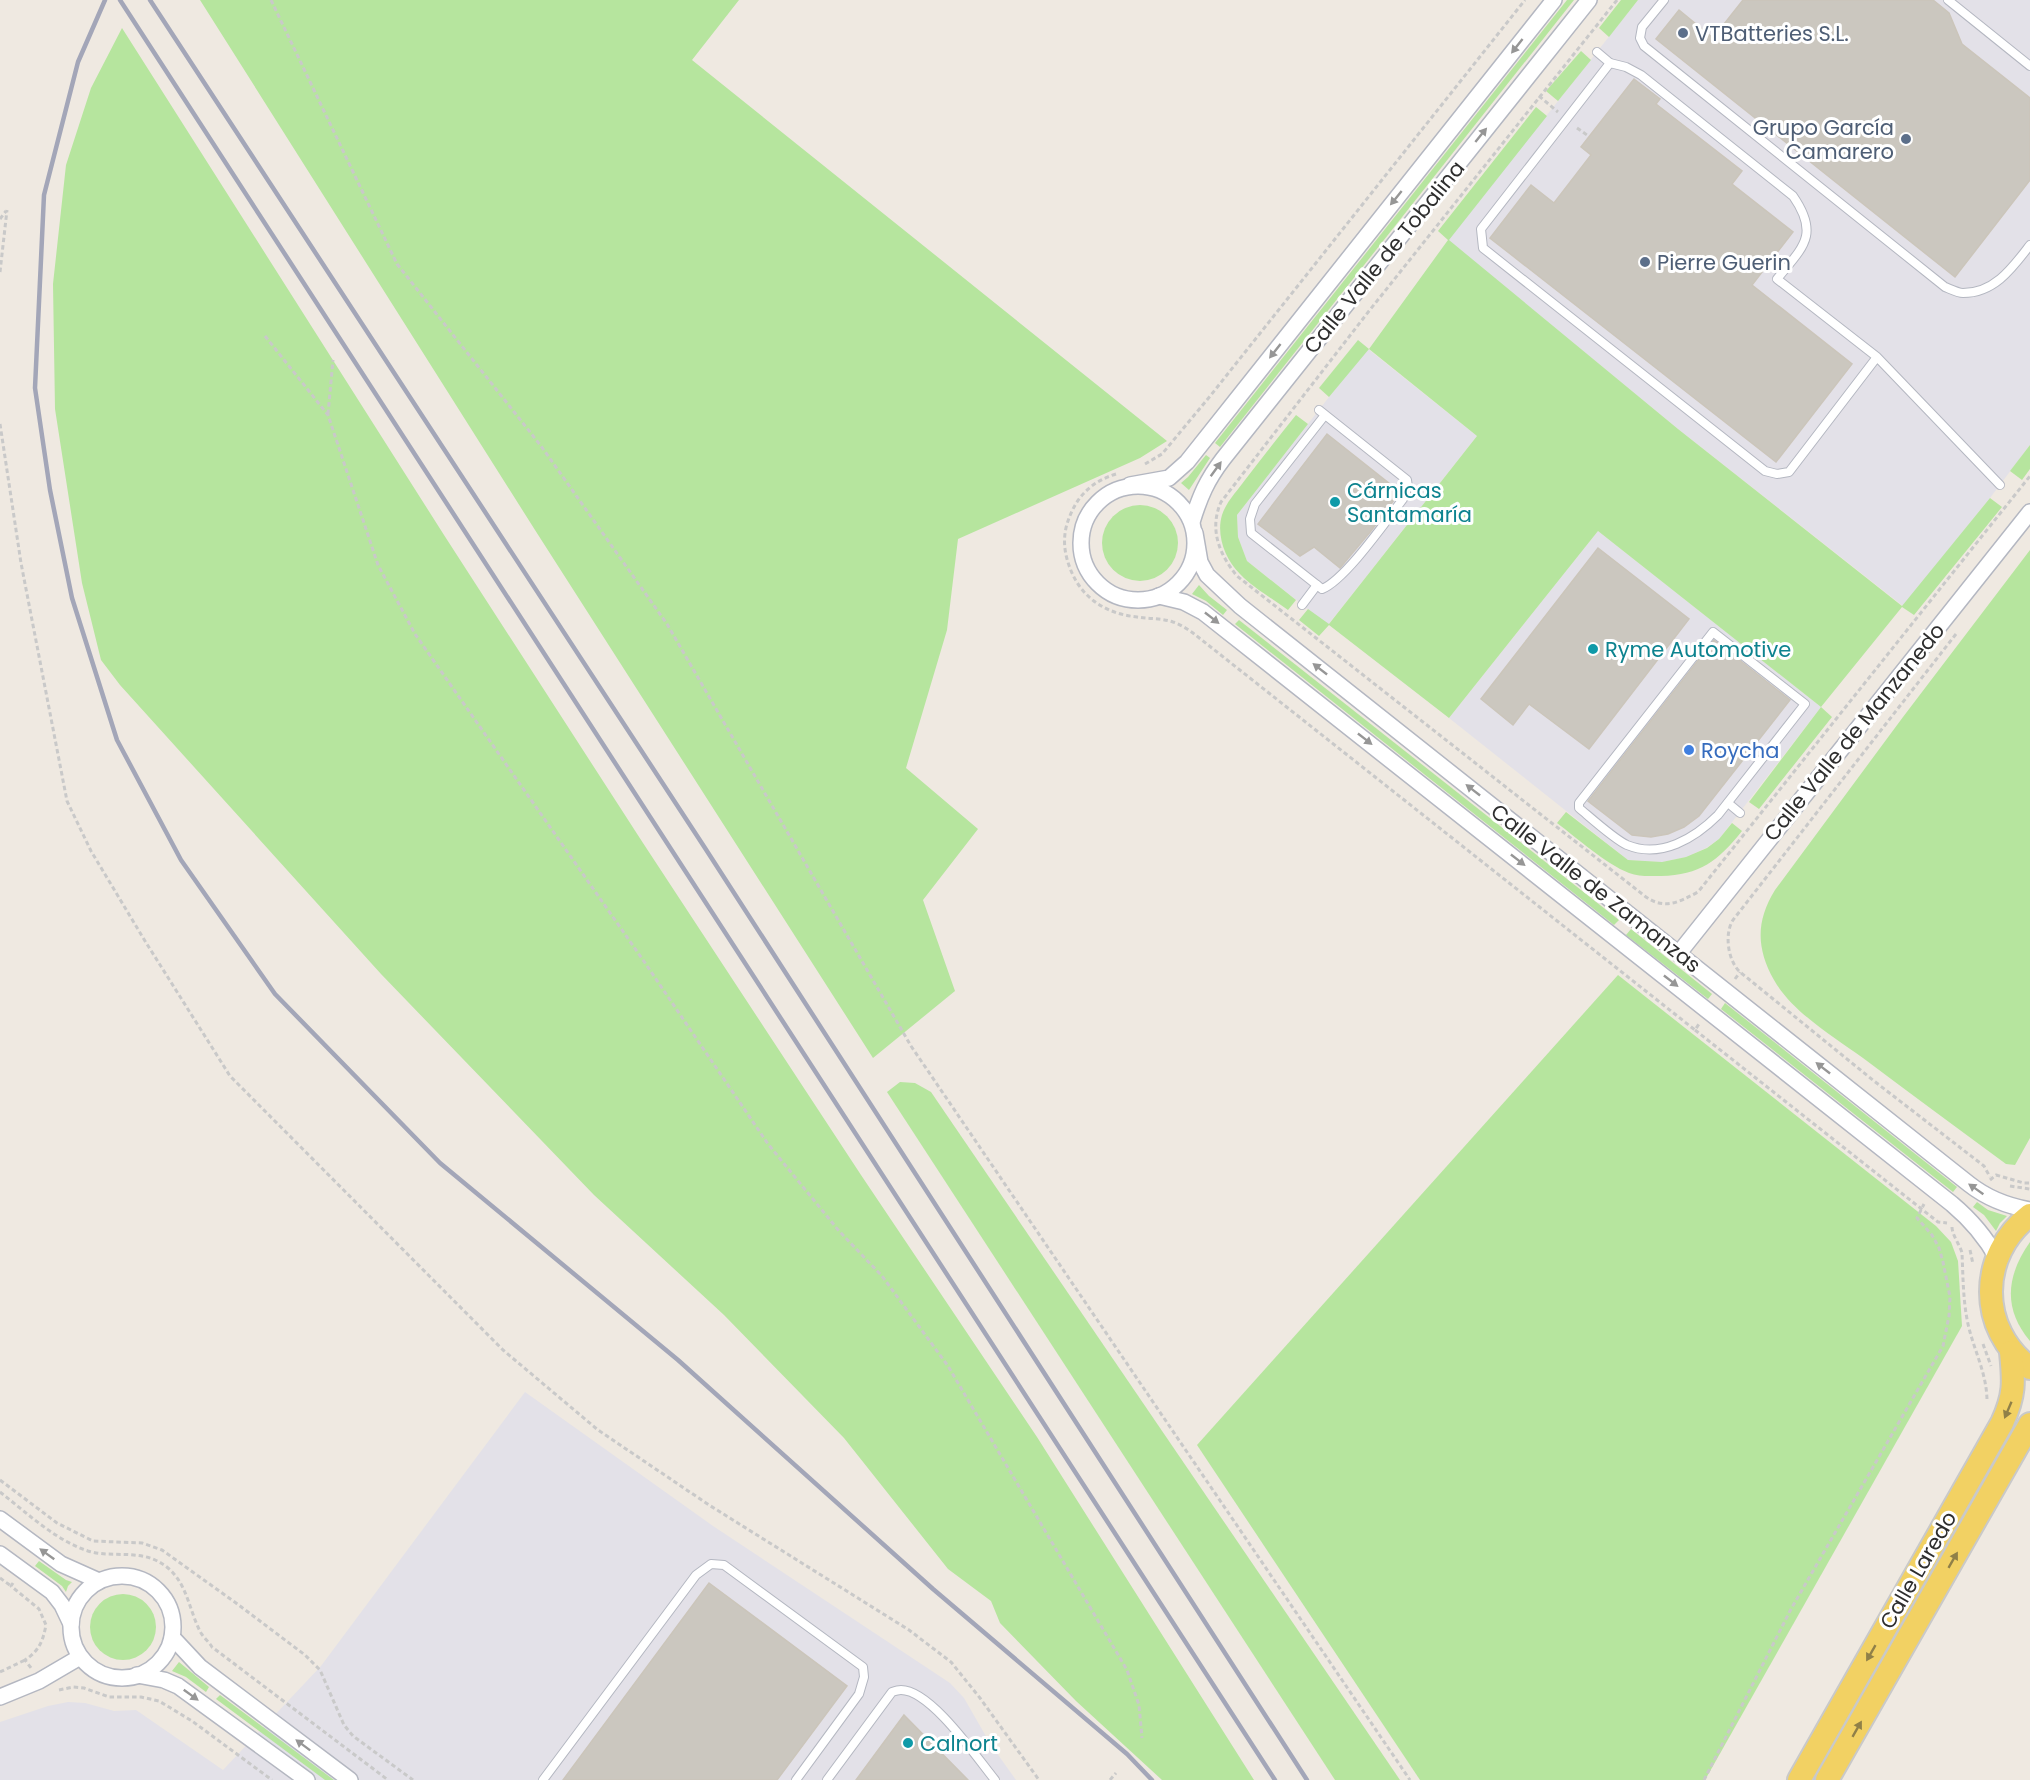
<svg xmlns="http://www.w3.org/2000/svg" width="2030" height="1780" viewBox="0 0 2030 1780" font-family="Poppins,sans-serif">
<rect width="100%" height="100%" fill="#efe9e1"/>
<g fill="#e3e1e8">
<path d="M1638,0H2030V445L1990,498L1903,606L1678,429L1448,240Z"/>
<path d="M1368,349L1477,436L1328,625L1247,561L1238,537L1237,515L1329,397Z"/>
<path d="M1598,531L1821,707L1719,839L1706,848L1686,857L1662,862L1628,860L1449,718Z"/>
<path d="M525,1392L713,1526L950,1683L964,1698L991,1745L1016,1780H0V1722L48,1706L68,1702L85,1703L114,1711L136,1710L223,1770L321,1666Z"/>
</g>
<g fill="#b6e59e">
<path d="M200,0H739L692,60L1167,441L1140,458L958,539L947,630L906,768L978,829L923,900L955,991L873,1058L535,530Z"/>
<path d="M1567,0H1574L1220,447L1215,443Z"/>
<path d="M1621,0H1638L1609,37L1599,28Z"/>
<path d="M122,28L444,535L643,843L861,1175L1037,1437L1254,1780H1162L1076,1701L1000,1623L991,1601L948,1569L844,1438L724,1315L594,1195L381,974L120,685L101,660L82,583L55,409L53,284L66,165L91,88Z"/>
<path d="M1581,51L1591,60L1558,101L1546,91Z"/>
<path d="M1536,107L1547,116L1449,240L1678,429L1902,606L1990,498L2002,507L1914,615L1902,607L1821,707L1832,717L1759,809L1749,802L1821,707L1598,531L1449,718L1329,625L1319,636L1299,620L1308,609L1329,624L1477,436L1369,349L1329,397L1319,388L1358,340L1369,349L1448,240L1438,231Z"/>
<path d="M1296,415L1308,424L1237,515L1238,537L1247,561L1296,600L1288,610C1272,598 1253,588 1240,574C1225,559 1216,535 1222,515C1226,502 1238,490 1245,480C1262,458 1279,436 1296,415Z"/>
<path d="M2030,445V469L2022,480L2010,471Z"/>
<path d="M1206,455L1210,458L1189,490L1181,483L1188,477Z"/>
<circle cx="1140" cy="543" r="38"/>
<path d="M2030,550V1138L2015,1165L2006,1164C1958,1129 1910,1093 1863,1058C1834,1037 1792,1012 1774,980C1756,948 1756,921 1775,890L1903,717Z"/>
<path d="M1199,585L1209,596L1227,610L1223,615L1206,601L1192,594Z"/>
<path d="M1239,620L1619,920L1614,925L1235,624Z"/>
<path d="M1566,812L1628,860L1662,862L1686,857L1707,848L1719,839L1732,823L1742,831C1718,861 1700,875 1661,876C1650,876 1639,877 1629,873C1606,864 1577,838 1557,823Z"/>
<path d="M1631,929L1712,994L1708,999L1626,935Z"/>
<path d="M1618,975L1936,1226L1951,1242L1958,1261L1962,1326L1705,1780H1420L1197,1445Z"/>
<path d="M1725,1003L1957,1187L1953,1192L1721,1009Z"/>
<path d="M900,1082L915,1083L931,1092L1400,1780H1335L887,1092Z"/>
<path d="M1977,1202L1988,1210L2007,1216L2000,1223L1996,1231L1984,1215L1973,1207Z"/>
<path d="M2030,1242V1341C2003,1309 2006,1276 2030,1242Z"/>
<path d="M2006,1436L2011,1438L1818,1780H1811Z"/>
<path d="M39,1561L66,1580L72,1582L68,1586L66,1592L62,1586L35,1566Z"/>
<circle cx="123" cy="1627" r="33"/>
<path d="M179,1662L209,1687L206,1692L186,1677L172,1671Z"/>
<path d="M220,1695L334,1780H325L216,1699Z"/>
</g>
<g fill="#cbc7bf" stroke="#cbc5ba" stroke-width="1.5">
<path d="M1743,0H1933L1949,13L1962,44L2030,98V180L1955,277L1656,39L1679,10L1713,38Z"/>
<path d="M1634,79L1660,99L1656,104L1742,171L1732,184L1793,232L1752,285L1852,364L1776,462L1490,238L1531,185L1554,203L1591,155L1581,147Z"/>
<path d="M1327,434L1400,492L1371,531L1340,568L1314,547L1300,556L1258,524Z"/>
<path d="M1598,548L1689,619L1589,749L1529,704L1513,725L1481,699Z"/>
<path d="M1714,640L1790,700L1699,816L1684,827L1668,834L1651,837L1632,835L1588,801Z"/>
<path d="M709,1583L847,1686L777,1780H563Z"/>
<path d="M904,1715L968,1780H856Z"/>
</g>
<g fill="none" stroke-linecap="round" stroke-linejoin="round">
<defs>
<g id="service">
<path d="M1664,0L1642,27L1640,38L1644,46L1945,287C1950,289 1958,293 1963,293C1995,293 2013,267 2030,245"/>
<path d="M1948,0L2030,66"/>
<path d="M1597,52L1610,63"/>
<path d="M1877,357L1789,472L1777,474L1765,471L1483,248L1481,229L1610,63L1626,67L1641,75L1793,196C1820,235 1803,247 1777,279L1877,357L2000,485"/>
<path d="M1319,410L1407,480L1408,487L1403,499C1386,521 1345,580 1322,589L1251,533L1250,519L1255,504L1325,415"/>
<path d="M1302,605L1317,585"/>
<path d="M1713,632L1805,704L1718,815C1695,838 1661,859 1627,845C1614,839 1591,818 1579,808V803Z"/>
<path d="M1728,803L1740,813"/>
<path d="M543,1780L696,1575L711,1564L724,1565L863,1667L864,1677L859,1694L796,1780"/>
<path d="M827,1780L892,1692C895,1691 898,1690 901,1690C931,1690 977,1758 995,1780"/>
</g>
<g id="minor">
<path d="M1130,485L1169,478L1187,462L1554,0"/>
<circle cx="1138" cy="543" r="57"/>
<path d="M1192,522C1200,496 1207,480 1223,459L1589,0"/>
<path d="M1195,533L1200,562L1207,575L1240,606L1969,1184C1988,1199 2007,1206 2030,1210"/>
<path d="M1159,596L1184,602L1203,612L1952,1204C1971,1220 1985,1236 1997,1258"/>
<path d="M1679,953L2030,512"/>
<path d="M0,1519L61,1564L99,1581"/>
<path d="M0,1554L52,1592L62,1605L71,1624"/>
<circle cx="122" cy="1627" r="51"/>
<path d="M172,1637L200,1667L350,1780"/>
<path d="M137,1675L164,1680L178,1686L307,1780"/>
<path d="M0,1697L39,1681L80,1657"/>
</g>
<g id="primary">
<path d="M2030,1215C1978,1255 1978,1329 2030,1368"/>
<path d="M1799,1780L2002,1423C2015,1395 2014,1382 2011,1352"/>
<path d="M1827,1780L2030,1424"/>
</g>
</defs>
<use href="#service" stroke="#b4b7c1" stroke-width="10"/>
<use href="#minor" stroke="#b4b7c1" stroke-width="18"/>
<use href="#primary" stroke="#c9c9c9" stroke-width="26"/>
<g stroke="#c9c9c9" stroke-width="3" stroke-dasharray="4.5 3" stroke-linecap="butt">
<path d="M271,0L397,264L541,446L667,624L911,1046L1410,1780"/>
<path d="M1617,0L1369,311L1221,502C1209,529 1219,554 1237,576L1646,897C1665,910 1679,902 1698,892L2030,476"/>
<path d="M1539,96L1558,112"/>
<path d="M1577,128L1587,135"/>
<path d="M0,219L6,211"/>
<path d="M0,272L7,210"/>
<path d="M265,336L328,415L378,565L415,634L643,960L768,1144L839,1231L882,1276L948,1366L1127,1670L1139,1705L1142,1738"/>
<path d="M328,414L333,360"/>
<path d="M0,424L21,563L67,801L91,851L145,941L230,1076L503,1350L598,1430L709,1505L909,1630L951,1662L980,1698L1039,1780"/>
<path d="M1145,464L1162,454L1211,395L1525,0"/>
<path d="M1116,474C1090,482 1075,498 1067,524C1062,541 1065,557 1072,573C1084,600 1108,614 1137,617C1149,619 1161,618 1173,622C1180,624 1187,629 1193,633L1695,1030L1699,1024"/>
<path d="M1956,634L1733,920C1724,934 1728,961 1740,972L1874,1081L1984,1166L1990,1177"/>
<path d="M1735,979L1740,972"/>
<path d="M1695,1030L1938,1222L1947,1223"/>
<path d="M1990,1180L1996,1175L2024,1183H2030"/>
<path d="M2010,1186L2030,1189"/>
<path d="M1952,1227C1952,1235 1960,1245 1962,1253C1963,1275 1963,1298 1967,1319C1972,1347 1987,1372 1987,1401"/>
<path d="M1970,1250L1973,1264"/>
<path d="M1983,1344L1991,1366"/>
<path d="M0,1480L57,1523L93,1541L142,1543L162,1550L236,1603L305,1655L320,1670L344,1725L353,1736L413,1780"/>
<path d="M0,1492C27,1513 55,1540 88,1551C114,1559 143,1547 168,1568C188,1585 189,1611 201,1633C204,1638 209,1642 212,1647L388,1780"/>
<path d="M0,1578L11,1586"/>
<path d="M13,1583L11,1586L39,1609L46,1625C43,1641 39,1651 25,1660L31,1668"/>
<path d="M0,1672L25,1660"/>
<path d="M59,1690L73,1687L84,1688L109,1697H141L159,1701L192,1721L272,1780"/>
<path d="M1110,1780L1116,1773"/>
<path d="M1704,1780L1791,1609L1943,1346L1949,1316L1950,1297L1943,1262L1939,1248L1932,1235L1917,1218L1924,1204"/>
</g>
<use href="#service" stroke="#fff" stroke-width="8"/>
<use href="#minor" stroke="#fff" stroke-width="15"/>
<use href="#primary" stroke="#f2d163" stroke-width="22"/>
<g stroke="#a3a6b8" stroke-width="4.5">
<path d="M105,0L78,62L44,195L35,388L50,490L72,598L117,740L181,860L275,994L440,1163L678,1360L933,1589L1127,1754L1152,1780"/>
<path d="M120,0L1275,1780"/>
<path d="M150,0L705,848L1307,1780"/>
</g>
</g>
<defs><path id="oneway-solid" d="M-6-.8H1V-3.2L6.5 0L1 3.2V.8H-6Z" transform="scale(1.5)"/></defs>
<g fill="#969696">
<use href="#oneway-solid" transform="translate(1517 46) rotate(128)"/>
<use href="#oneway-solid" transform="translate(1481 135) rotate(-51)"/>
<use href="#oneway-solid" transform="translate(1396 198) rotate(129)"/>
<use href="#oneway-solid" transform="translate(1275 351) rotate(128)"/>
<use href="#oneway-solid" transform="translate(1216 469) rotate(-54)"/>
<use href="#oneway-solid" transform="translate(1212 618) rotate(38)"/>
<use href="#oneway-solid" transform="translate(1320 669) rotate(-142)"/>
<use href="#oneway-solid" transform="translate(1365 739) rotate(38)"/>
<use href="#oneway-solid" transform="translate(1473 790) rotate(-142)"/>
<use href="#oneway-solid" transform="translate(1518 860) rotate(38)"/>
<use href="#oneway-solid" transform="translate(1671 981) rotate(38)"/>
<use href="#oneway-solid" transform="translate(1823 1068) rotate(-142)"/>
<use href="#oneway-solid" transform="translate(1976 1189) rotate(-145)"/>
<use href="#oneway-solid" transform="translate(47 1554) rotate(-144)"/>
<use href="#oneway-solid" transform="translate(191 1695) rotate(36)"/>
<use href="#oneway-solid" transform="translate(303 1745) rotate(-143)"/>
</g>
<g fill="#908048">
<use href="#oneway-solid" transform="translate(2008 1410) rotate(113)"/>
<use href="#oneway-solid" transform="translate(1953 1560) rotate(-60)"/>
<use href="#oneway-solid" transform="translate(1871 1653) rotate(120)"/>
<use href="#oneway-solid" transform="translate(1857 1729) rotate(-60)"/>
</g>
<g fill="#5c6f8a" stroke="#fff" stroke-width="2">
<circle cx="1683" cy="33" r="6"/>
<circle cx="1906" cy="139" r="6"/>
<circle cx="1645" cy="262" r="6"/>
</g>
<g fill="#0f9aa8" stroke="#fff" stroke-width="2">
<circle cx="1335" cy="502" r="6"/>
<circle cx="1593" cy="649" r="6"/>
<circle cx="908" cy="1743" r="6"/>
</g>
<circle fill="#3f7fe0" stroke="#fff" stroke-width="2" cx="1689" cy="750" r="6"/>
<g text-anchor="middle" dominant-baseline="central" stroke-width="6" stroke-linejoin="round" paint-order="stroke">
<g font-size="21" fill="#4e5e75" stroke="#fff" text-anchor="start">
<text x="1695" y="33">VTBatteries S.L.</text>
<text x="1894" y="127" text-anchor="end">Grupo García<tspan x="1894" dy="24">Camarero</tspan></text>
<text x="1657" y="262">Pierre Guerin</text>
</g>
<g font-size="21" fill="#2e2e2e" stroke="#fff">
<text transform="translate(1384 257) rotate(-51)">Calle Valle de Tobalina</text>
<text transform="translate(1854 732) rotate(-51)">Calle Valle de Manzanedo</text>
<text transform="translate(1596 888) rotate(38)">Calle Valle de Zamanzas</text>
<text transform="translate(1918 1570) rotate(-60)">Calle Laredo</text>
</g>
<g font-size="21" fill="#0d838f" stroke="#fff" text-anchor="start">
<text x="1347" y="490">Cárnicas<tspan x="1347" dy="24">Santamaría</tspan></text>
<text x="1605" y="649">Ryme Automotive</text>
<text x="920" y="1743">Calnort</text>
</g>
<g font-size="21" fill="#366cbe" stroke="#fff" text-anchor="start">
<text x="1701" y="750">Roycha</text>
</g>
</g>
</svg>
